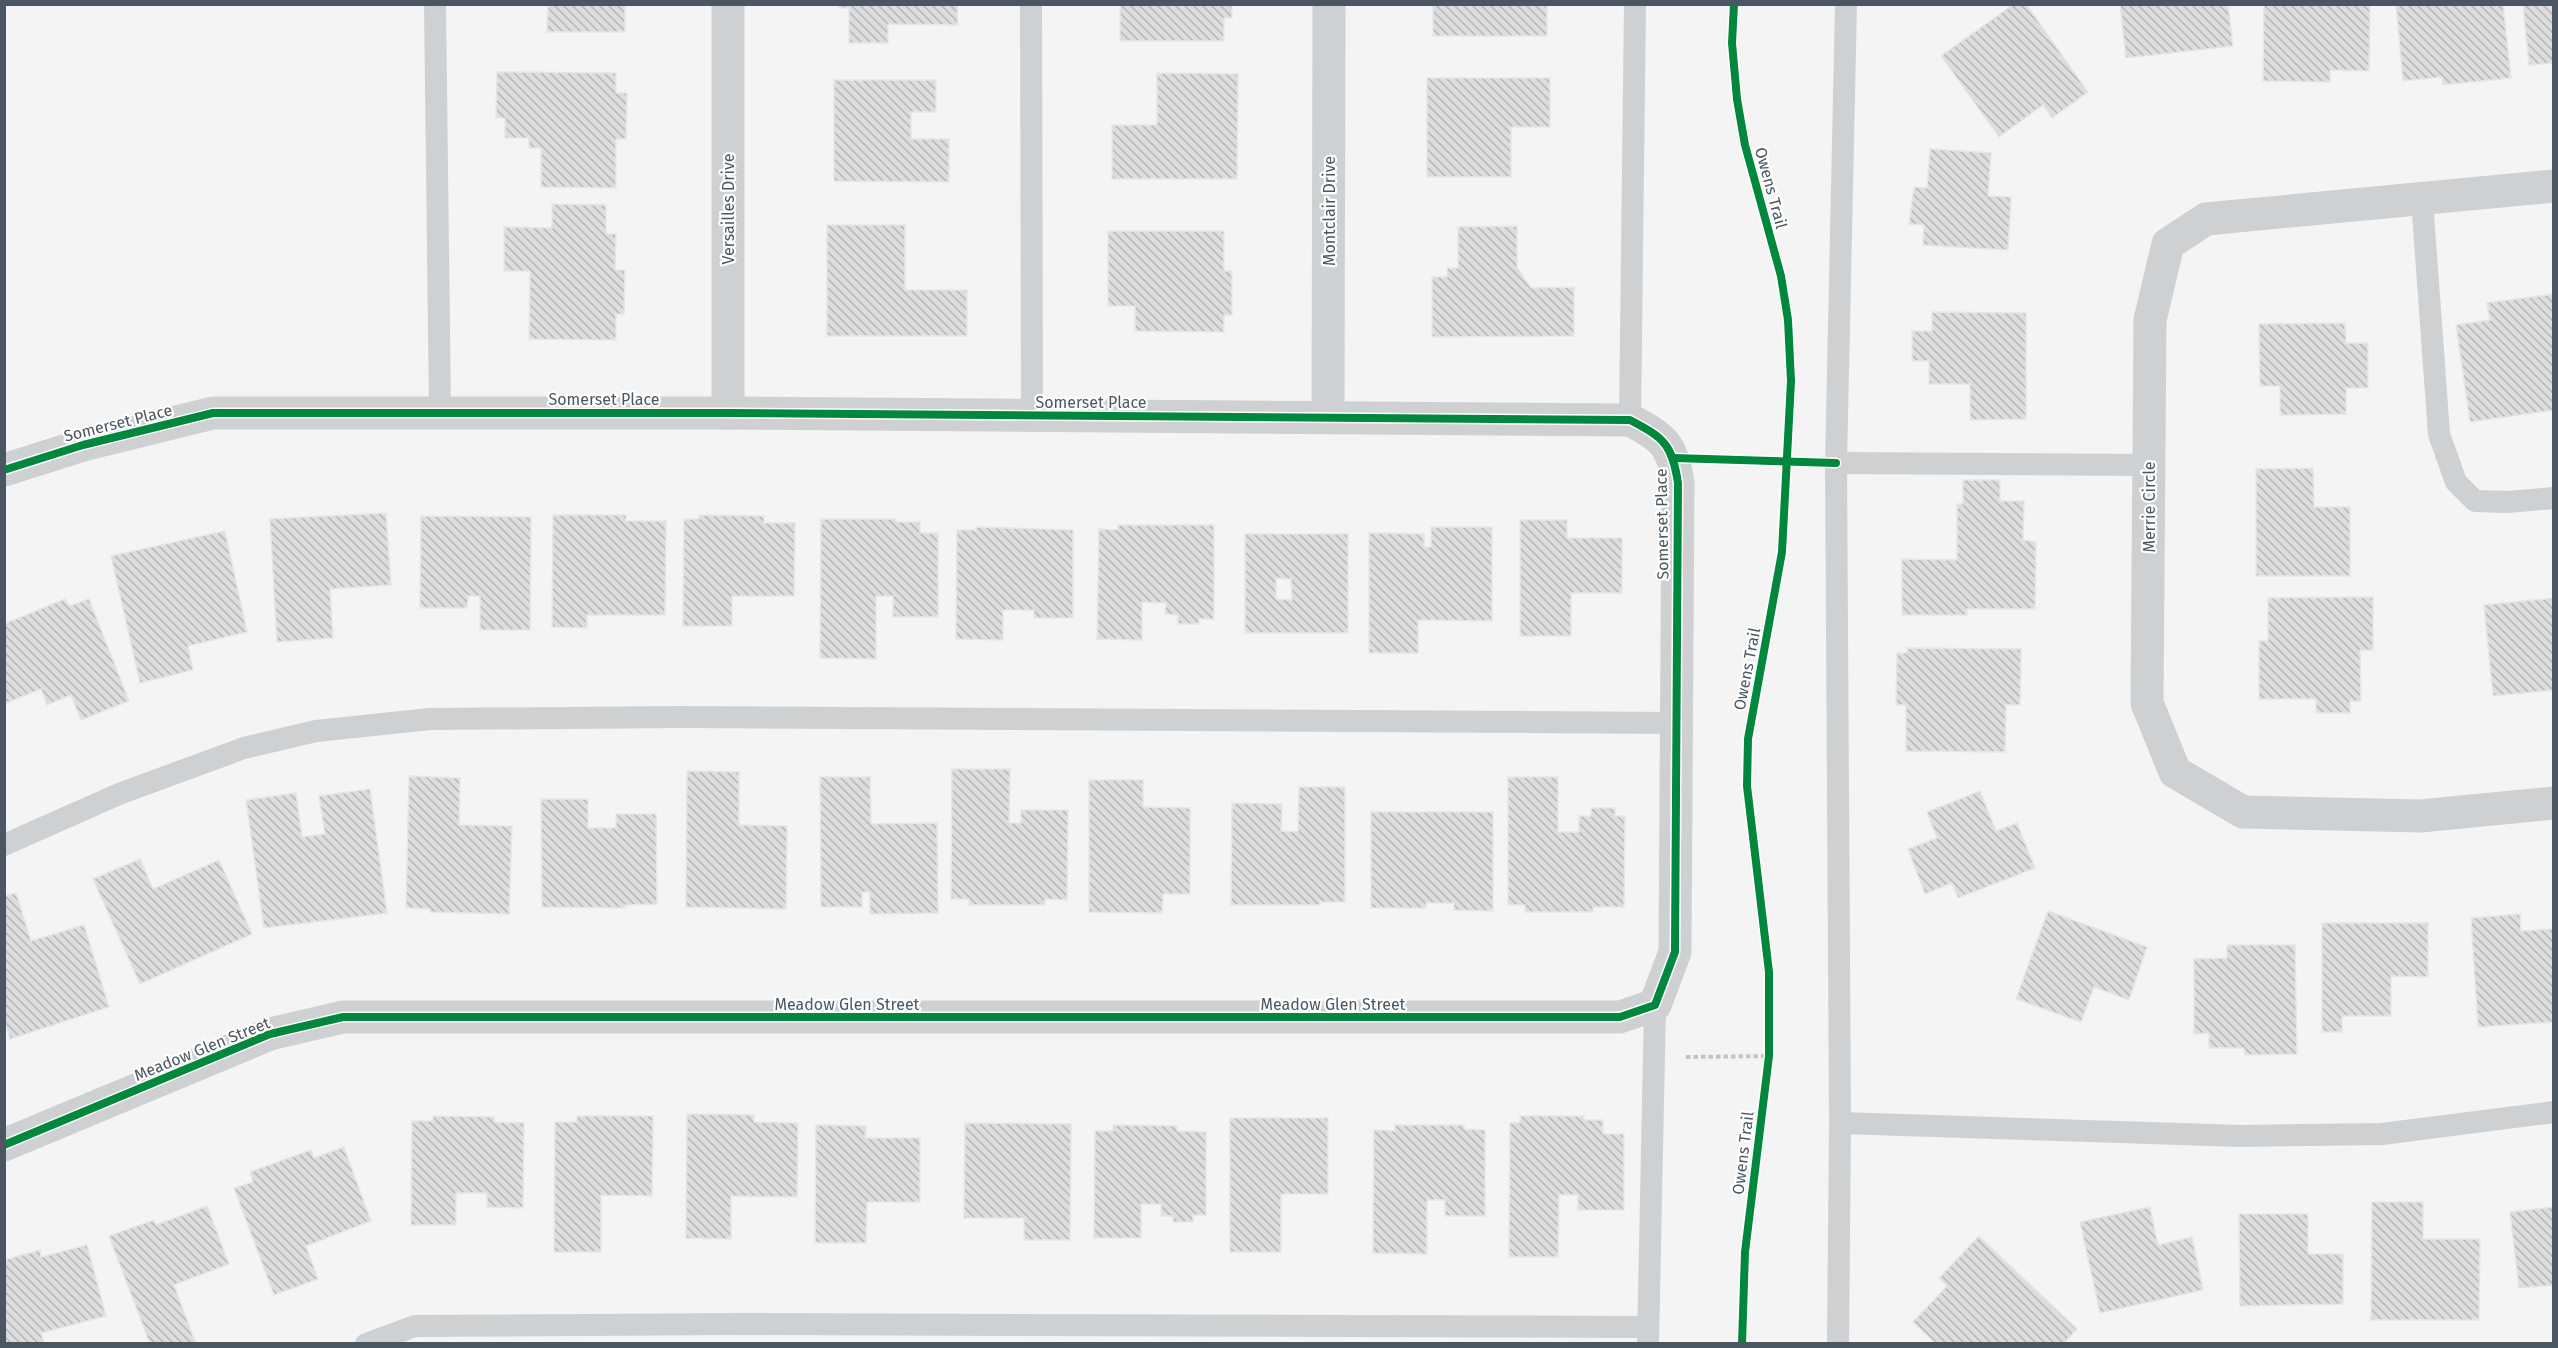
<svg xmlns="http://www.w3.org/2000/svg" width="2558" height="1348" viewBox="0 0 2558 1348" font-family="'Fira Sans',sans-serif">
<defs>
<pattern id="building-back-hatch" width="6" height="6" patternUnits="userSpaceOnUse" patternTransform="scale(1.5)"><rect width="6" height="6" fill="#ddddde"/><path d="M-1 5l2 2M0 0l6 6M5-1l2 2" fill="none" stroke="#b5b6b7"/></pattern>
</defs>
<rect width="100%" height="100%" fill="#f4f4f4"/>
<g fill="url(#building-back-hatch)" stroke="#e5e6e7" stroke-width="1.5" fill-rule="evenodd">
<path d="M548,4H625V32H547Z"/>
<path d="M839,4H957L958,25L888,24V43H849V8H839Z"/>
<path d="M1120,4H1232V18H1224V41H1120Z"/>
<rect x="1433" y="4" width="114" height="32"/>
<path d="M2014,4H2026L2088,92L2052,118L2043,105L1999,137L1941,56Z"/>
<path d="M2120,4H2228L2233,46L2126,58Z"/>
<path d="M2264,4H2370L2369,71L2330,70V82L2263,81Z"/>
<path d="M2396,4H2503L2511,78L2443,85L2442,77L2403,81Z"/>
<path d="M2523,4H2554V63L2529,65Z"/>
<path d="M497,72L616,73V93H627L626,139H616V188L541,187V148H529V138H505V118H496Z"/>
<path d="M1157,73L1238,74L1237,179H1112V125H1157Z"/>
<path d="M1427,78H1550V127H1511V177H1427Z"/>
<path d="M834,80H936V112H911V139H949V182L834,181Z"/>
<path d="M1930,149L1991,153L1988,196L2011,197L2008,250L1923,245L1924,225L1909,224L1914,187L1927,188Z"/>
<path d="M552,204L606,205V234H616L615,270H625L624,314H616V340L529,339L530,271H504V227L552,228Z"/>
<path d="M827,225H905V290H967V336H827Z"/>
<path d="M1517,226V267L1531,288L1574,287V336L1432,337V277H1447V268H1458V227Z"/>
<path d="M1108,231H1224V271H1232V315H1224V332L1135,331V306H1108Z"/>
<path d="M2554,294V410L2470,422L2456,325L2490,320L2487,303Z"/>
<path d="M1932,312L2026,313V419L1970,420V384H1929V361H1912V331H1932Z"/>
<path d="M2345,323L2346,343H2368V388H2346V414L2280,415V386H2260L2259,324Z"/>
<path d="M2313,468L2314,507H2350V576H2256V469Z"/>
<path d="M1963,480H2000V501H2024L2023,540L2036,542L2035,609H1967V615H1902V559L1957,560V504H1963Z"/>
<path d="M386,513L391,585L330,589L333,638L277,642L270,519Z"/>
<path d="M553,515H626V521H666L665,615H587V628L552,627Z"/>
<path d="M699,515L764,516V523H795L794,596H732V626H683L684,519H699Z"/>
<path d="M421,516L531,517L530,630H480V596H468L467,608H420Z"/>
<path d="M821,519H896V522H920V533H938V617H893V596H876V659L820,658Z"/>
<path d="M1520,520H1567V538H1622V593H1571V636H1520Z"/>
<path d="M1118,525H1214V619H1199V624H1178V615L1165,614L1166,603L1142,602V640L1097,639L1099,529L1118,530Z"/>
<path d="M976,527L1073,530V618H1034V610H1003V640L956,639L957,530H976Z"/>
<path d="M1431,527H1492V621L1418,620V653H1369V533L1424,534V547H1431Z"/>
<path d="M225,531L247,632L188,646L193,670L140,683L111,556Z"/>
<path d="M1245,534H1348V633H1245ZM1276,578L1291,579L1292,600L1276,599Z"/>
<path d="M2373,597V650H2360L2361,701H2350V713H2316V699H2259V641H2268V598Z"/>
<path d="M2554,598V690L2493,696L2484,605Z"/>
<path d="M65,599L69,606L89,599L129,701L81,720L71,695L47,705L41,689L4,704V624Z"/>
<path d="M1907,648L2021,649L2020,705H2006L2005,752L1906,751V705H1896L1897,653H1907Z"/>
<path d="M952,769H1010L1009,823H1021V810H1068L1067,900L1045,899V905H969V899H951Z"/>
<path d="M687,771L739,772V825L787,826L786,909L686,907Z"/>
<path d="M409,776L460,778L459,825L512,826L509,914L430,912V909L406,908Z"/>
<path d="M820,777H870L871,824L937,823L938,913L870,914V892H862V907H821Z"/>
<path d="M1508,777H1558V832H1579V816H1591V808H1615V816H1625L1624,907H1593V912H1525V905H1508Z"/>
<path d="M1089,780H1143V807L1190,808V894H1163L1162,913L1089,912Z"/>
<path d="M1299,787H1345V902H1320V905H1231L1232,803L1282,804L1281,831L1298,832Z"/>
<path d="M370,789L387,913L264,928L246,800L296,793L302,837L325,834L319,796Z"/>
<path d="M1980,791L1996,831L2017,823L2035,868L1958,898L1952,883L1925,894L1908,849L1937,838L1927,812Z"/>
<path d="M541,799H588V828H616V814H656L657,904L625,905V908L542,907Z"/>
<path d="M1371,812H1493V911L1454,910V903H1426V908H1371Z"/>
<path d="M140,859L153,889L219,860L252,934L140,984L93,879Z"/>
<path d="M16,893L31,941L84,925L109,1007L10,1039L4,1019V896Z"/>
<path d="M2048,911L2147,947L2129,1000L2094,987L2081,1022L2016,999Z"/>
<path d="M2520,914L2521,931L2554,929V1022L2478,1027L2471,918Z"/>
<path d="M2322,923H2428V977L2391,976V1016H2342V1032H2322Z"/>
<path d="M2227,945H2295L2297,1054L2245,1055L2244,1048H2209V1033L2194,1034V959L2227,958Z"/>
<path d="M687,1114L754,1115V1122L798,1123L797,1197L731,1196V1239L686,1238Z"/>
<path d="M433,1116L494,1117V1122L524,1123L523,1208L487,1207V1193H456V1225H411L412,1121H433Z"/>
<path d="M577,1116H653L652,1196L601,1195V1252H554L555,1122H577Z"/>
<path d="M1520,1116H1584V1120H1603V1134H1624V1210H1578V1195H1559L1558,1257H1509L1510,1123H1520Z"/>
<path d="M1230,1118H1328V1194H1281V1252H1230Z"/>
<path d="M965,1123L1071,1124L1070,1240H1024V1218H964Z"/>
<path d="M816,1125L866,1126L865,1138H920V1202H867L866,1243H815Z"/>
<path d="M1113,1125L1177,1126V1131L1206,1132V1215H1193V1222H1173V1216H1161V1204H1141V1238H1094L1095,1131H1113Z"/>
<path d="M1395,1125H1464V1129L1485,1130V1216H1445V1200H1427V1254L1373,1253L1374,1130L1395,1131Z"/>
<path d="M344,1147L371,1221L306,1246L318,1279L274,1295L234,1188L253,1182L250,1172L311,1150L314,1158Z"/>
<path d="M2372,1202H2423V1239H2480L2479,1320H2371Z"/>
<path d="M207,1206L229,1264L174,1285L196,1344H150L109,1236L154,1220L156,1225Z"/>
<path d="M2150,1207L2158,1245L2192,1237L2203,1290L2100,1313L2080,1222Z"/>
<path d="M2554,1207V1285L2519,1288L2510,1212Z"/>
<path d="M2239,1214H2308V1254H2343V1304L2240,1306Z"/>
<path d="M1979,1236L2077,1329L2063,1344H1936L1913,1322L1947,1286L1939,1278Z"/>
<path d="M87,1245L106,1316L41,1333L44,1344H4V1260L40,1250L41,1257Z"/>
</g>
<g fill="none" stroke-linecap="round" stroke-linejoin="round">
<path stroke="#bcc7c4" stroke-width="4" stroke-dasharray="4.5 3" stroke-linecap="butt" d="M1686,1057L1769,1056"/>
<g stroke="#ced0d2" stroke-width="22">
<path d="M435,4L440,413"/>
<path d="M1031,4L1032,415"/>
<path d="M2422,200L2439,434L2456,482L2475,501L2508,502L2554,498"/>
<path d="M1630,420L1635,4"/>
<path d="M1836,463L2149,465"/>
<path d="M4,845L119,794L244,748L316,731L430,719L681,717L1676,723"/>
<path d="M1840,1123L2242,1136L2382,1134L2554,1112"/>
<path d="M366,1344L415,1326L735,1324L1648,1327"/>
<path d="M1648,1344L1655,1005"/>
<path d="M1838,1344L1840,1123L1836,463L1846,4"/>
</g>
<g stroke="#ced0d2" stroke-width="33">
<path d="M2554,186L2206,219L2168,244L2150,320L2147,703L2175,772L2243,812L2421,816L2554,803"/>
<path d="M728,413V4"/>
<path d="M1328,417L1329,4"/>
<path d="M4,470L83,445L213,413H728L1630,420C1664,438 1672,444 1678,483L1675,952L1655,1005L1620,1017H343L270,1034L4,1145"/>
</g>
<defs>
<g id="cycleway">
<path d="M1734,4L1732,43L1737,99L1745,145L1781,276L1788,320L1791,381L1782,552L1748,739L1747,786L1769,972V1056L1745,1252L1742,1344"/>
<path d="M1674,458L1836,463"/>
<path d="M4,470L83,445L213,413H728L1630,420C1664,438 1672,444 1678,483L1675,952L1655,1005L1620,1017H343L270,1034L4,1145"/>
</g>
</defs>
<use href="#cycleway" stroke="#fff" stroke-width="11"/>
<use href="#cycleway" stroke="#00873e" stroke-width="8"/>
</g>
<g text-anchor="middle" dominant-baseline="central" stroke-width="4.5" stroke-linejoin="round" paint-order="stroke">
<g font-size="16" fill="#4a5661" stroke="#fff">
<text transform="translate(1771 188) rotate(75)">Owens Trail</text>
<text transform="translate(728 209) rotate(-90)">Versailles Drive</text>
<text transform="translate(1329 211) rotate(-90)">Montclair Drive</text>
<text x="604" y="399">Somerset Place</text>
<text x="1091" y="402">Somerset Place</text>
<text transform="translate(118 423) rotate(-14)">Somerset Place</text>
<text transform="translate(2149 507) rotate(-90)">Merrie Circle</text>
<text transform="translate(1662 524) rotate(-91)">Somerset Place</text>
<text transform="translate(1747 669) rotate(-79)">Owens Trail</text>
<text x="847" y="1004">Meadow Glen Street</text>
<text x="1333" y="1004">Meadow Glen Street</text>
<text transform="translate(202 1049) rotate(-22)">Meadow Glen Street</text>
<text transform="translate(1743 1153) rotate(-83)">Owens Trail</text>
</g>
</g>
<rect width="2558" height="1348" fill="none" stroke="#4a5661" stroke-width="12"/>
</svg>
